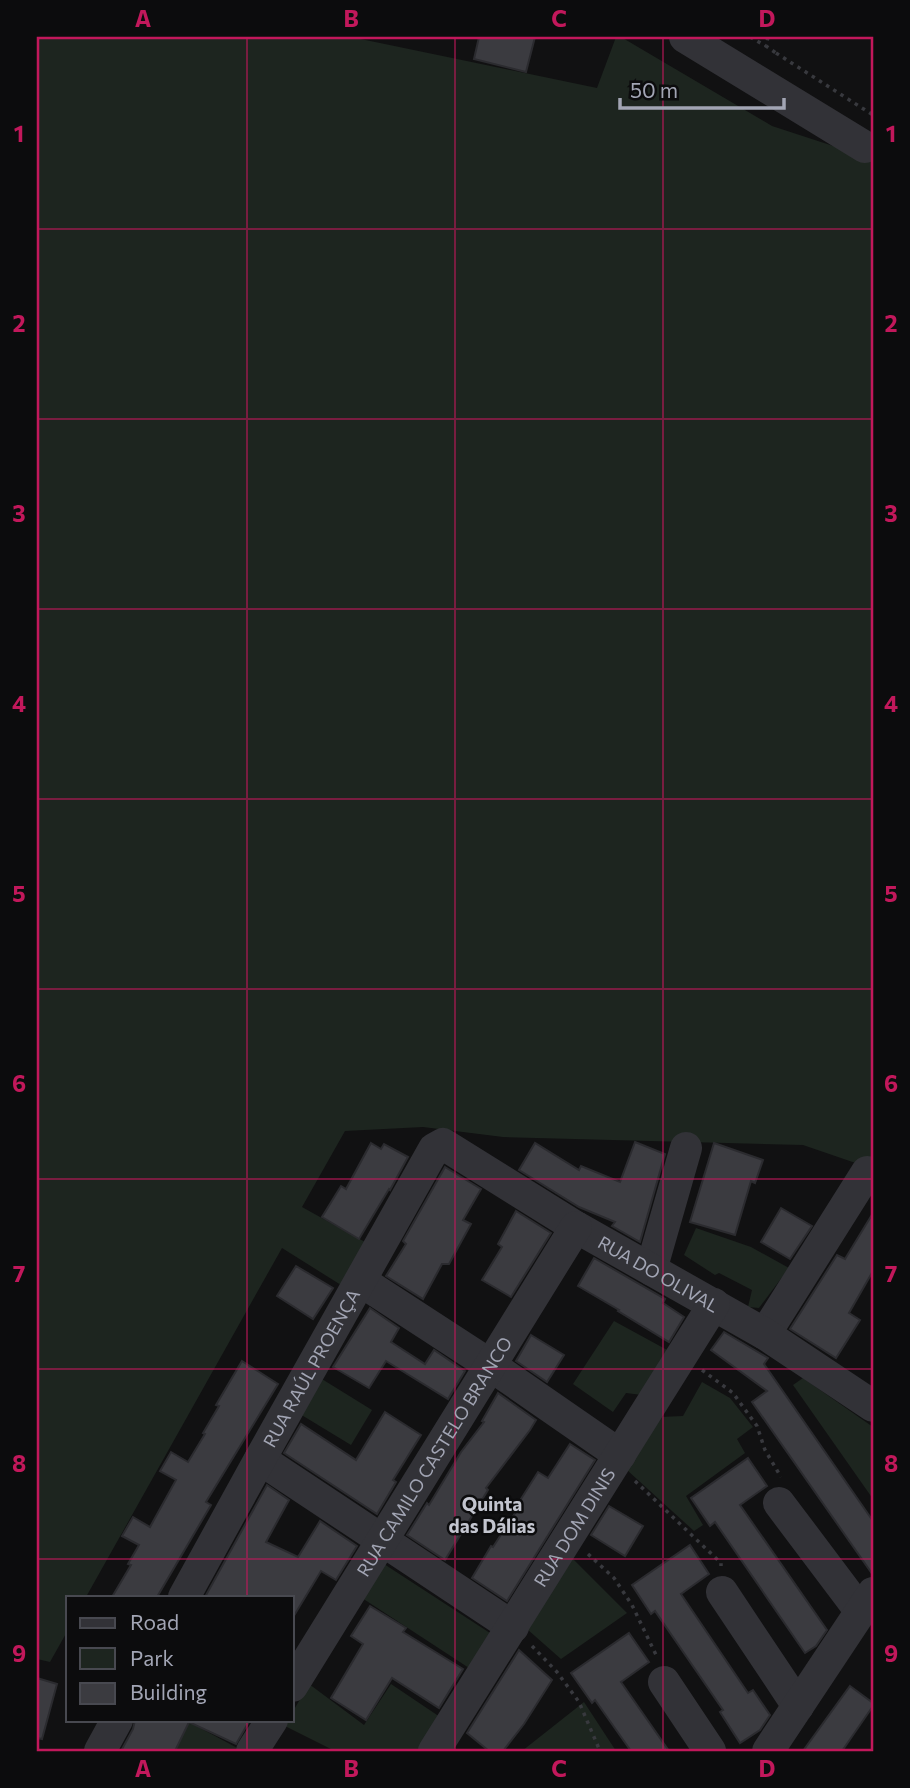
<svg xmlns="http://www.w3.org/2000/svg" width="910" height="1788" viewBox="0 0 910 1788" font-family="Commissioner,sans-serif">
<rect width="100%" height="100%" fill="#111112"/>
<g fill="#1d251f">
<path d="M37,37H351L597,88L616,37H621L772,126L873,159V742L871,749L873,750V1169L803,1145L503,1137L423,1127L345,1131L302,1207L365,1242L341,1285L282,1248L86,1597H68V1630L50,1662L37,1659Z"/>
<path d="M696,1228L751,1247L789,1268L759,1308L748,1307L752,1290L719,1273L715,1275L684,1255Z"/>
<path d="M614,1321L669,1351L642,1395L626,1393L613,1412L573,1384Z"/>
<path d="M317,1376L372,1410L351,1445L295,1411Z"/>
<path d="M803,1378L873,1427V1499L793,1385Z"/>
<path d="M702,1382L730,1398L753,1427L737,1439L745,1453L686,1496L703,1525L694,1531L627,1470L660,1417L683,1416Z"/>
<path d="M573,1559L627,1613L561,1659L527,1629Z"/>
<path d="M384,1564L493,1635L469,1668L362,1598Z"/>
<path d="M309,1684L364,1725L391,1684L443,1719L422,1751H335L285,1726L288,1720H292V1713Z"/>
<path d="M584,1702L616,1751H522Z"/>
<path d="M189,1722L241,1750L175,1751Z"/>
</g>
<g fill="#3b3b40" stroke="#2b2b2f" stroke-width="2">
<path d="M479,37H535L526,72L474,59Z"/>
<path d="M635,1142L665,1154L640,1242L612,1226L615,1222L579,1207L519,1170L535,1143L579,1170L581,1166L620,1182Z"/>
<path d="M371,1143L381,1149L384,1144L408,1157L390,1190L389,1189L359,1239L322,1217L341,1186L346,1189Z"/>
<path d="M714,1143L763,1160L755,1183L751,1181L735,1235L690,1222Z"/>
<path d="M445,1167L481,1189L463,1220L471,1224L449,1264H442L423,1299L386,1276L406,1244L403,1241Z"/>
<path d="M781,1208L812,1226L790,1259L761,1242Z"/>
<path d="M516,1211L551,1233L511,1297L482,1280L502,1247L498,1244Z"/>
<path d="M873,1213V1271L849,1313L860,1320L836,1358L790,1329L837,1255L845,1259Z"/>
<path d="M594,1258L665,1299L663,1303L684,1317L669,1342L618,1311L619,1310L578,1286Z"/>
<path d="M296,1266L333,1288L313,1319L277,1296Z"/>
<path d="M370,1308L399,1328L391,1342L425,1364L434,1350L465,1371L448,1399L386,1361L369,1388L333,1367Z"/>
<path d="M724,1332L768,1358L764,1364L873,1521V1575L752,1402L767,1391L711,1350Z"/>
<path d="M531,1335L564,1355L547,1382L516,1361Z"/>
<path d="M242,1361L278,1384L206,1502L211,1505L157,1597H112L131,1565L128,1564L139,1545L122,1536L133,1517L150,1527L176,1480L160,1471L171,1452L188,1462L205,1434L203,1433L219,1406L216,1405Z"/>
<path d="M498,1393L536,1420L530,1430L486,1488L488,1490L445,1560L407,1535L427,1503L429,1505L461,1452L484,1422L482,1421Z"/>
<path d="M385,1412L421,1435L393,1480L396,1482L377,1514L284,1453L301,1424L356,1460Z"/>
<path d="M570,1444L595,1460L507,1601L472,1578L491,1546L493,1547L521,1504L519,1502L538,1472L548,1478Z"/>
<path d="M748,1458L767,1486L740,1505L827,1630L816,1646L805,1653L715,1522L710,1526L691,1498Z"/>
<path d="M267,1485L289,1500L266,1542L298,1557L320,1521L357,1546L336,1580L321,1571L292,1619V1597H205Z"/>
<path d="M609,1506L643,1526L625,1556L591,1535Z"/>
<path d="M690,1545L709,1574L681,1594L748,1693L753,1690L770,1715L760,1730L740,1743L720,1712L723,1710L655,1611L651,1614L632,1585Z"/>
<path d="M370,1606L406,1628L403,1632L463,1669L439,1708L392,1678L366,1720L331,1698L363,1644L351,1636Z"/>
<path d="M629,1633L649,1662L621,1682L669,1751H631L595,1700L592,1703L571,1673Z"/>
<path d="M519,1650L552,1680L524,1724L503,1751H489L467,1733Z"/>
<path d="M37,1678L57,1684L42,1739L37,1738Z"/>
<path d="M850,1686L873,1703V1706L842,1751H803Z"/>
<path d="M135,1720H250L236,1744L189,1722L175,1751H121L133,1729Z"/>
</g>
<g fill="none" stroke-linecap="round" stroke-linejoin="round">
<g stroke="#38393e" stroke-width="3.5" stroke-dasharray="3.5 5" stroke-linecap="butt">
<path d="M750,37L766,46"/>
<path d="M768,37L766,46L776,53"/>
<path d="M776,53L873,115"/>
<path d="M702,1370L733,1393L757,1426L765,1450L781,1477"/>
<path d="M635,1481L721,1563V1566"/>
<path d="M588,1554L614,1578L632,1605L657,1657"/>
<path d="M532,1646L557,1672L579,1702L600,1751"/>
</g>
<g stroke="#323237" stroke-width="32">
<path d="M685,37L865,147"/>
<path d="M652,1270L655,1256L686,1148"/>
<path d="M361,1281L490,1365L620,1455"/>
<path d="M765,1334L867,1172"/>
<path d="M260,1459L513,1627"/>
<path d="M779,1503L861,1612"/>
<path d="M722,1592L798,1706"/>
<path id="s1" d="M184,1597L260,1459L434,1149L443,1144L576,1227L765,1334L873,1406"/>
<path d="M664,1682L710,1751"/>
<path id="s2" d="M292,1686L576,1227"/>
<path d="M100,1751L117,1720"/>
<path d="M252,1751L272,1720"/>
<path id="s3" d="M434,1751L714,1304"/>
<path d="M768,1751L873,1593"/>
</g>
</g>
<path fill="none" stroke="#c2185b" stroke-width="2" stroke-opacity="0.55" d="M247,37V1597M455,37V1751M663,37V1751M37,229H873M37,419H873M37,609H873M37,799H873M37,989H873M37,1179H873M37,1369H873M37,1559H873M247,1720V1751"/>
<g text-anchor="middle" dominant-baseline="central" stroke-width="5" stroke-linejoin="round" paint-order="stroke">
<g font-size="18" fill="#a2a5b4" stroke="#0c0c0d">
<text stroke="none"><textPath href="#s1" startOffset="775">RUA DO OLIVAL</textPath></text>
<text stroke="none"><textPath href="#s1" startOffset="262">RUA RAÚL PROENÇA</textPath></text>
<text stroke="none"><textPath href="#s2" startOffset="270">RUA CAMILO CASTELO BRANCO</textPath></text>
<text stroke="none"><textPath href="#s3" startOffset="264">RUA DOM DINIS</textPath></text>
</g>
<g font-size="19" font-weight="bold" fill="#c3c5cf" stroke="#0c0c0d">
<text x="492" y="1503">Quinta<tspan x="492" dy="22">das Dálias</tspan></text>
</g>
</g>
<rect width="910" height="1788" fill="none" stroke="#0c0c0d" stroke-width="77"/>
<rect x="66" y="1596" width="228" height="126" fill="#0c0c0d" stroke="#484950" stroke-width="2"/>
<rect x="80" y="1618" width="35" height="10" fill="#323237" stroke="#484950" stroke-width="2"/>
<text x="130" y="1630" font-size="21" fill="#a2a5b4">Road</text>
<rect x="80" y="1648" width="35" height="21" fill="#1d251f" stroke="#484950" stroke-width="2"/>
<text x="130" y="1666" font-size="21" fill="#a2a5b4">Park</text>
<rect x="80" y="1683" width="35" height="21" fill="#3b3b40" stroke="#484950" stroke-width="2"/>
<text x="130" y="1700" font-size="21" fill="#a2a5b4">Building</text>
<path d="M620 98v10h164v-10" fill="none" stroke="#a2a5b4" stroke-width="3.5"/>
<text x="630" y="98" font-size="21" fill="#a2a5b4" stroke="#0c0c0d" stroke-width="5" paint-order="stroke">50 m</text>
<rect x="38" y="38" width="834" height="1712" fill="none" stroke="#c2185b" stroke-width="2.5"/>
<g font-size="23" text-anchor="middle" font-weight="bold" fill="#c2185b">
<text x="143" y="27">A</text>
<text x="351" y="27">B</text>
<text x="559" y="27">C</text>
<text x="767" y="27">D</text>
<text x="19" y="142">1</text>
<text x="891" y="142">1</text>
<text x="19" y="332">2</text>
<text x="891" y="332">2</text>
<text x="19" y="522">3</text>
<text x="891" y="522">3</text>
<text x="19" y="712">4</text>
<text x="891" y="712">4</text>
<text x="19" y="902">5</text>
<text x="891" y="902">5</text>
<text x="19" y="1092">6</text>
<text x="891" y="1092">6</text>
<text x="19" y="1282">7</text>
<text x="891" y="1282">7</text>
<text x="19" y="1472">8</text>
<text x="891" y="1472">8</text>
<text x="19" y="1662">9</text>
<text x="891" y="1662">9</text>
<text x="143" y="1777">A</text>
<text x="351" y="1777">B</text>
<text x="559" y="1777">C</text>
<text x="767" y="1777">D</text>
</g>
</svg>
